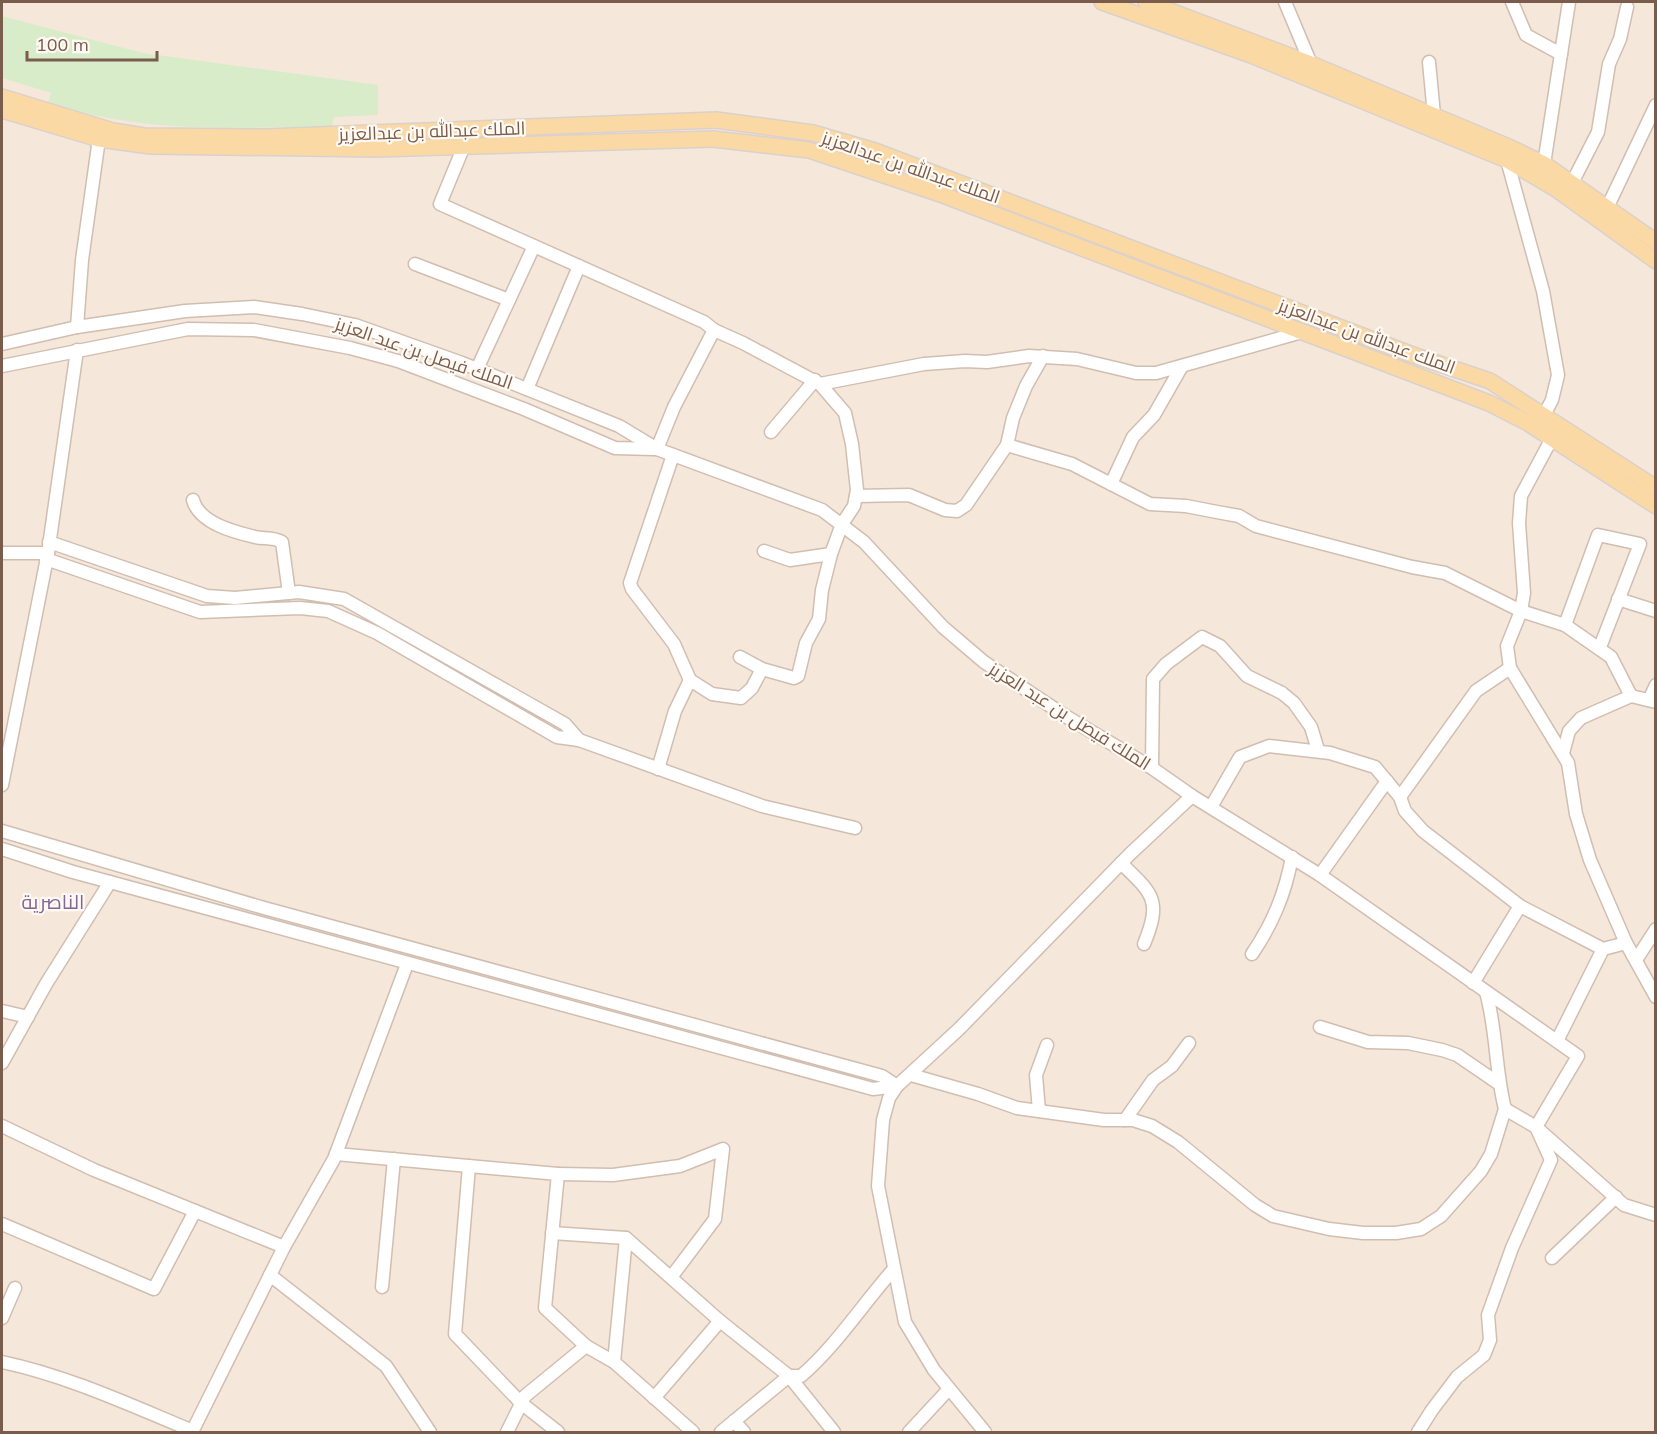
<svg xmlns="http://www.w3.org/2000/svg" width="1657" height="1434" viewBox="0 0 1657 1434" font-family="Mulish,Cairo,sans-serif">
<rect width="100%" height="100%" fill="#fdf6ec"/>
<rect fill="#f5e8da" x="2" y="2" width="1653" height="1430"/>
<path fill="#d8ecc9" d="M2,16L143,53L378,85V115L334,117L332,126C232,128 145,134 48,103L51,93L2,78Z"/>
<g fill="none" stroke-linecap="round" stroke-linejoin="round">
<defs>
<g id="minor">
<path d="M1285,2L1311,64"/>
<path d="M1512,2L1526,35L1561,54"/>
<path d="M1429,62L1434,115"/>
<path d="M464,146L440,204L704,322L714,330"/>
<path d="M1507,160L1543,291L1558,375L1552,400L1544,415"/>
<path d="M1544,164L1569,2"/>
<path d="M1572,183L1598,132L1609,64L1620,39L1627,7"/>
<path d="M1607,208L1656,105"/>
<path d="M415,264L509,300"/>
<path d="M77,327L82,260L99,139"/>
<path d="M2,344L77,327L185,311L254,307L302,314L355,325L462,363L619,426L657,449L822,510L864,542L943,627L984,662L1067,717L1152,768L1192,796L1320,875L1578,1056L1536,1127"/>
<path d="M2,366L188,329L254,330L350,348L398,361L524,409L615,448L654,449"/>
<path d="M477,369L534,246"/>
<path d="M527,389L579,266"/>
<path d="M771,432L815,380"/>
<path d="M1551,440L1521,496L1519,523L1524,593L1521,611L1507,646L1510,668L1568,763L1576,814L1590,860L1626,943L1656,997"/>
<path d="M1007,445L1072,464L1150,504L1186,506L1217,512L1239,516L1256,526L1412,567L1445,573L1521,611L1565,625L1611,657L1631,696L1581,718L1569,731L1563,753"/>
<path d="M657,449L674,407L714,330L743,343L820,384L924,364L965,361L987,362L1029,356L1077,359L1136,373H1156L1302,332"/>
<path d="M673,455L630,583L632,589L674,644L690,680L712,694L741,698L752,688L762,669"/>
<path d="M1111,484L1133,437L1154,415L1182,366"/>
<path d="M856,496L909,495L945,510L957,511L966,505L1007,445L1013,418L1026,386L1043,356"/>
<path d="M193,500C199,523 234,532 255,537C264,539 274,537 282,542L289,593"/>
<path d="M764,551L790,560L831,554"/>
<path d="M2,553H48"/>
<path d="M46,559L200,612L300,608L328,611L377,633L557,737L579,740L565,724L344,599L299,592L235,598L207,596L49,542"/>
<path d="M1618,599L1656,611"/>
<path d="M1565,625L1598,535L1640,544L1600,647"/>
<path d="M740,657L762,669L794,678L798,676L806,643L819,619L822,590L831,554L842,524L854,506L857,490L852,444L845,413L820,384"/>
<path d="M1631,696L1656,702"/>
<path d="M1649,700L1656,685"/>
<path d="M579,740L762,806L855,828"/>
<path d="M1152,768L1153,679L1166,664L1202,637L1220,646L1247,676L1282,693L1294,703L1311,727L1318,750"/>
<path d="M658,769L675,711L690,680"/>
<path d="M2,785L48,553L77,350"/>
<path d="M1400,797L1476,691L1510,668"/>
<path d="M1211,807L1240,757L1269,746L1330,753L1375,767L1400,797L1405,811L1423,831L1520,906L1603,949L1626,943"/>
<path d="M2,831L264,908L882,1076L897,1086"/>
<path d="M2,849L73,872L873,1089L897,1086"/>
<path d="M1121,863C1153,894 1162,900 1144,944"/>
<path d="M1320,875L1387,781"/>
<path d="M1252,954C1273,923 1285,894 1292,857"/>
<path d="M1636,960L1656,929"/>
<path d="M1473,983L1520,906"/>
<path d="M1486,992C1497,1031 1495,1070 1505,1109L1536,1127L1624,1205L1656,1215"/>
<path d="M2,1011L28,1017"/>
<path d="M1320,1027L1368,1042L1408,1043L1442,1050L1457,1055L1498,1083"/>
<path d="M1557,1041L1603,949"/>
<path d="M2,1063L46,984L110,882"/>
<path d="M911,1075L978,1094L1017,1108L1104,1120H1133L1152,1126L1178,1142L1255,1205L1273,1216L1329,1229L1363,1233H1396L1421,1229L1441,1216L1481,1171L1491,1154L1505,1109"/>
<path d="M1039,1111L1036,1075L1047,1045"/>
<path d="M1125,1120L1153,1080L1172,1066L1189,1043"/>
<path d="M2,1126L94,1170L284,1247"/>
<path d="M336,1154L558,1174L545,1308L586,1346L525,1396L507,1432"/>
<path d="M469,1166L455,1334L521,1403L558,1432"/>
<path d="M558,1174L613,1175L680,1166L723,1149L715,1219L672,1276"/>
<path d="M2,1224L154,1289L195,1211"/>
<path d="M552,1233L626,1238L720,1321L789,1376L721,1432"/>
<path d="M1552,1258L1616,1197"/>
<path d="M270,1275L386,1366L430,1432"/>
<path d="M382,1287L394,1159"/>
<path d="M2,1318L15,1288"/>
<path d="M586,1346L614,1362L693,1432"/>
<path d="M2,1362C68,1376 130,1405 193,1431"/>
<path d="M614,1362L626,1238"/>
<path d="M789,1376H801C836,1346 862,1305 893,1270"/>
<path d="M789,1376L834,1432"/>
<path d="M654,1398L720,1321"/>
<path d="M734,1421L744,1432"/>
<path d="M192,1432L284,1247L334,1159L407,964"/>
<path d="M909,1432L949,1389"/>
<path d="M985,1432L934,1370L905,1322L878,1186L883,1120L889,1098L897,1086L959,1029L1130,854L1192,796"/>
<path d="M1418,1432L1432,1410L1457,1377L1484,1355L1490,1340L1488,1315L1512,1248L1551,1160L1536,1127"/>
</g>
<g id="major">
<path d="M1102,2L1251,55L1507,160L1556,189L1656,261"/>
<path d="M1146,2L1311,64L1511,148L1544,164L1656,242"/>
<path d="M2,97L113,131L144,136L265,137L716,120L813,133L875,151L1413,355L1490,381L1656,488"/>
<path d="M2,110L99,139L151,146L377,149L713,139L809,150L943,195L1489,403L1528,423L1656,506"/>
</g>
</defs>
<use href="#minor" stroke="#d1beb0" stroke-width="15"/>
<use href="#major" stroke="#dad1cd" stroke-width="18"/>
<use href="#minor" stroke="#fff" stroke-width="12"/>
<use href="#major" stroke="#fbd9a5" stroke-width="15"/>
</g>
<g text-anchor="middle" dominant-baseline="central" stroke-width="4.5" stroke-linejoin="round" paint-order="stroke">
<g font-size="18" fill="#7a5c4d" stroke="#fffaf3">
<text transform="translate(432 131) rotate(-2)">الملك عبدالله بن عبدالعزيز</text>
<text transform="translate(911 167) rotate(19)">الملك عبدالله بن عبدالعزيز</text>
<text transform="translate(1367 336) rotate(20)">الملك عبدالله بن عبدالعزيز</text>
<text transform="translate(424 353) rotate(19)">الملك فيصل بن عبد العزيز</text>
<text transform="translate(1070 716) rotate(32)">الملك فيصل بن عبد العزيز</text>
</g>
<g font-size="20" fill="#846695" stroke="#fffaf3">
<text x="53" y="901">الناصرية</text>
</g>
</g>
<rect width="1657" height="1434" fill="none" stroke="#7a5c4d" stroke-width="6"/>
<path d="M27 51v9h130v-9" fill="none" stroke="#7a5c4d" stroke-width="3"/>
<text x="36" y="51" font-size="18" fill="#7a5c4d" stroke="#fffaf3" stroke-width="4.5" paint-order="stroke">100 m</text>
</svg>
